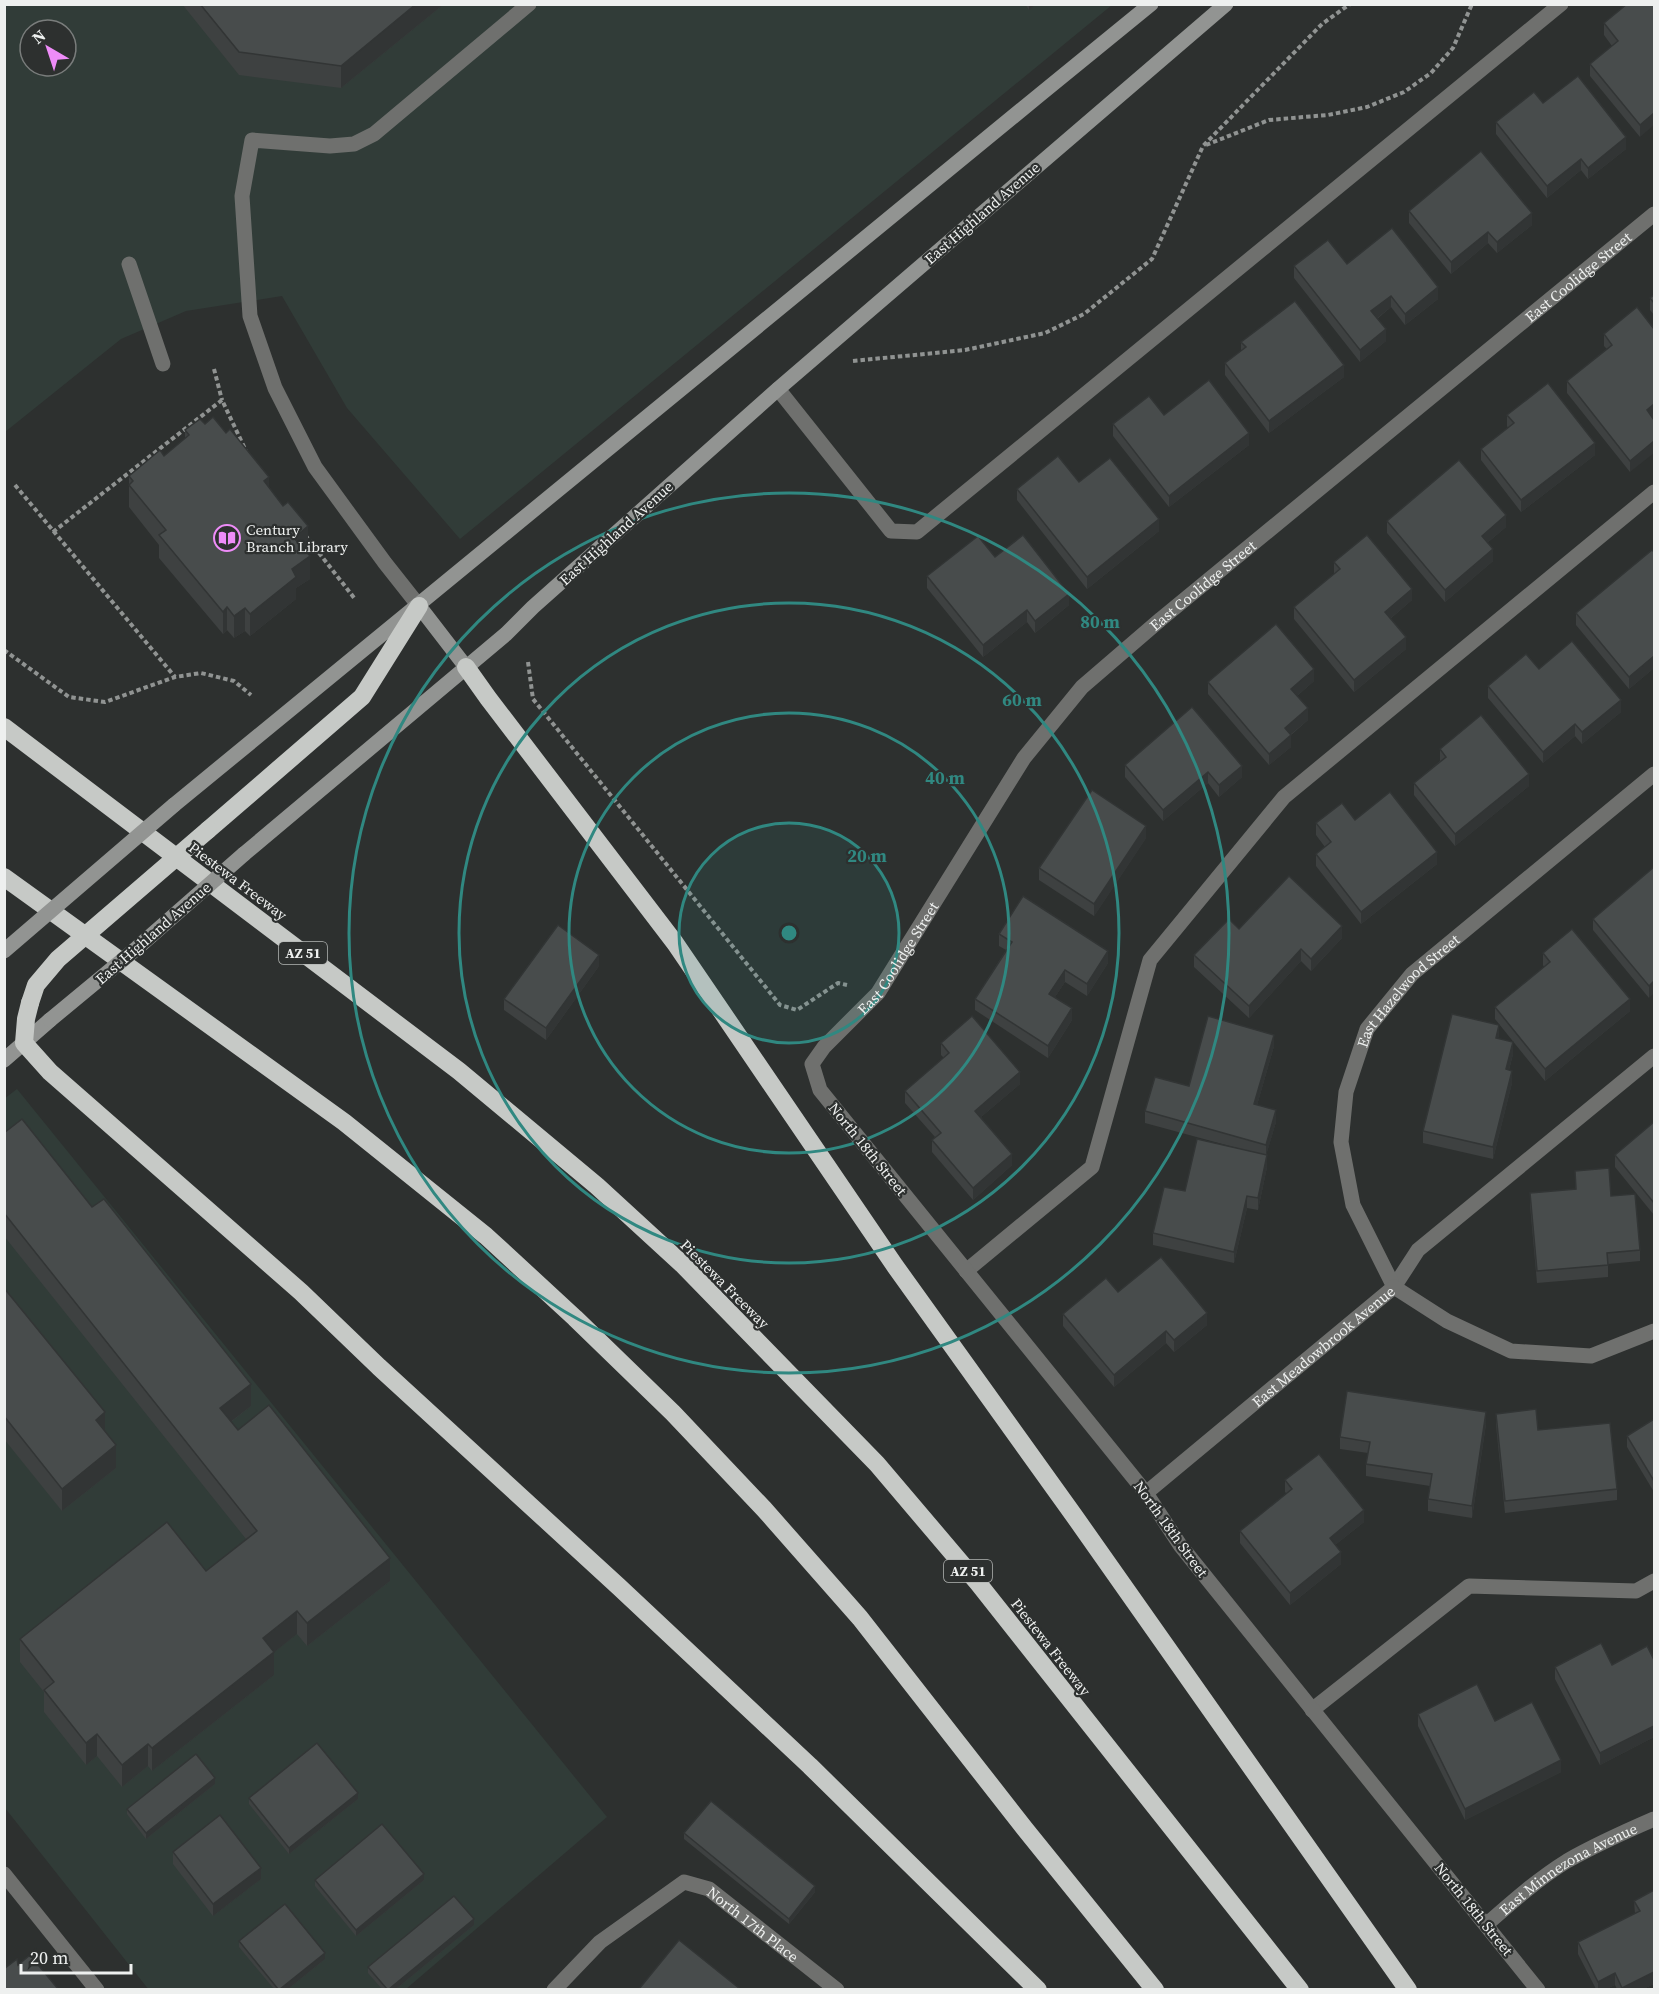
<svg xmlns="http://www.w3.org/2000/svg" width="1659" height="1994" viewBox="0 0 1659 1994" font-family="'Source Serif 4',serif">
<rect width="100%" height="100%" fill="#2d302f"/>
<g fill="#313c38" fill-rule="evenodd">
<path d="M5,5H1112L460,539L347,408L282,296L186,311L121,339L5,432ZM30,30H66V66H30Z"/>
<path d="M17,1089L607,1817L406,1989L149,1990L5,1808L4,1099Z"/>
</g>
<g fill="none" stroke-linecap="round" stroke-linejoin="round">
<g stroke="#909392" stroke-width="4" stroke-dasharray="4.5 3" stroke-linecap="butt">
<path d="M1206,145L1269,120L1328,115L1367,107L1404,92L1431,73L1453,48L1472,4"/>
<path d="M853,361L965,350L1045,333L1084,314L1152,259L1203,146L1322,24L1350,4"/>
<path d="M214,369L222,400"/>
<path d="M15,485L175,677"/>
<path d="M53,532L222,400L246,451"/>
<path d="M305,535L355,599"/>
<path d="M4,650L69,697L105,702L175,677L201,673L234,681L251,695"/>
<path d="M528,662L533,699L780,1005L797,1010L838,983L847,985"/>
</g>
<g stroke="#6f706e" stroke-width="15">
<path d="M129,264L163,364"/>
<path d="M778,389L891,531L917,532L1561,4"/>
<path d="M419,606L385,563L315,467L275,388L250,316L242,196L252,140L330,146L354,144L374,134L529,4"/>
<path d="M966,1271L1092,1167L1150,960L1284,797L1654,492"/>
<path d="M1394,1287L1418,1250L1654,1056"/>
<path d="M1312,1710L1469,1586L1636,1591L1654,1581"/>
<path id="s1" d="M554,1990L600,1942L684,1882L709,1889L837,1990"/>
</g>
<g stroke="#6f706e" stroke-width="15">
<path id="s2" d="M1394,1287L1353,1205L1341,1142L1346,1092L1367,1029L1412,974L1654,774"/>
<path id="s3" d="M1146,1493L1394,1287L1447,1321L1511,1351L1591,1356L1654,1331"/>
<path d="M4,1874L97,1990"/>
<path id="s4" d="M1487,1924C1512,1902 1538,1879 1567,1861C1595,1845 1624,1832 1654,1819"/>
<path id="s5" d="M1538,1990L1180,1545L1146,1493L820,1090L812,1064L824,1047L878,993L1024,758L1082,687L1161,619L1654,214"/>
</g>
<g stroke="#929492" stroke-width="15">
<path d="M419,606L466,667"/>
<path d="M174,805C500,540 824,270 1151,4"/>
<path d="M244,854L506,634L533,607L778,389L1226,4"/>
<path d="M4,1060L50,1020"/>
</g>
<g stroke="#c6c9c6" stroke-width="18">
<path d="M466,667L488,698L675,943L895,1266L1075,1517L1408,1990"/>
<path d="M4,727L459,1071L597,1186L682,1264L877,1464L978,1583L1300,1990"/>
<path d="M208,830L362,697L419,606"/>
<path d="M4,877L344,1122L486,1236L575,1318L673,1413L764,1509L860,1618L1025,1829L1155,1990"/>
<path d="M30,1003L26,1019L24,1043L50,1072L301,1292L379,1367L618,1586L810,1766L1038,1990"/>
</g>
<g stroke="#929492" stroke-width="15">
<path d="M4,951L174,805"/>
<path d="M50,1020L137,948L244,854"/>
</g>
<path stroke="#c6c9c6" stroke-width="18" d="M30,1003L36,985L58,959L208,830"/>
</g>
<g fill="#3e4141">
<path d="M182,4H444L341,88L239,75Z"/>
<path d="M1025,4H1036L1029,10Z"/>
<path d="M1654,4L1640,137L1590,76V64L1612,46L1604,35V23Z"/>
<path d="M1543,103L1626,149L1588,179L1581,170L1547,198L1496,134V122Z"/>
<path d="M1409,211L1532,225L1497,253L1488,243L1451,274L1409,223Z"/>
<path d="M1347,264L1438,299L1405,325L1391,307L1377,319L1386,341L1360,362L1294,278V266Z"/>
<path d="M1654,295V315L1650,310V298Z"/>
<path d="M1654,329V416L1653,417L1630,472L1567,393V381L1607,349L1604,346V334Z"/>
<path d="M1241,342L1344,377L1269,433L1225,375V363L1241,351Z"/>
<path d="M1164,415L1249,445L1169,507L1113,436V424Z"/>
<path d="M1507,415L1595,455L1521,512L1481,460V449L1508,428L1507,426Z"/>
<path d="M185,430L269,487L308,549L305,551L310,579L296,588V599L250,636L245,631L234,638L227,630L223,634L159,558V545L129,507V476L164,456L185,439Z"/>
<path d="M1079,482L1159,531L1087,589L1017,500V489Z"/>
<path d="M1387,521L1506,527L1487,543L1493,561L1445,602L1387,533Z"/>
<path d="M1654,552V668L1629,689L1576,625V613Z"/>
<path d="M1334,562L1412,600L1390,619L1406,649L1354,692L1294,619V607L1334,574Z"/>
<path d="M927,576L1069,605L1035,633L1027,622L983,657L927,588Z"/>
<path d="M1314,681L1297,696L1308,720L1291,735V747L1269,765L1208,694V682Z"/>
<path d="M1488,686L1621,712L1582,744L1575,736L1543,763L1488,698Z"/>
<path d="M1192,707L1242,777L1219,797L1208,783L1163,821L1125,777V765Z"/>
<path d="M1440,749L1529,786L1455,846L1414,795V783L1440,761Z"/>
<path d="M1316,823L1437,864L1361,924L1316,866V854L1325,847L1316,835Z"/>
<path d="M1146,838L1094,916L1039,880V868Z"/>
<path d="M1654,867L1649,998L1593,930V919Z"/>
<path d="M1239,929L1342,938L1311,971L1301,961L1249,1018L1194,967V955Z"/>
<path d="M999,934L1108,963L1087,996L1065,982L1055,997L1072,1020L1048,1058L975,1010V999L1006,950L999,946Z"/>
<path d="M1543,953L1630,1011L1545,1081L1495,1019V1007L1544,967L1543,965Z"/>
<path d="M599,966L546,1040L504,1010V999Z"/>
<path d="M1499,1037L1498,1039L1513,1054L1509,1070L1512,1083L1493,1159L1423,1143V1131Z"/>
<path d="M941,1043L1020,1084L981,1117L1012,1165L973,1200L932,1152V1140L935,1137L905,1103V1091L944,1058L941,1055Z"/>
<path d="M1274,1046L1257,1105L1276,1122L1266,1155L1267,1167L1258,1210L1247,1208L1234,1263L1153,1245V1233L1185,1191L1237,1148L1145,1123V1111L1189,1086Z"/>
<path d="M1654,1122V1215L1615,1167V1155Z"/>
<path d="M4,1133L251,1406L231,1422L238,1430L390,1581L307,1646L297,1634L274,1652V1675L152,1771L148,1766L122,1787L97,1756L86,1765L44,1712V1692L20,1662V1639L206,1571L246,1539L4,1236Z"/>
<path d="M1575,1171L1611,1196L1640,1250V1261L1608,1264V1277L1537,1283L1530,1205V1193L1575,1189Z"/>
<path d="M4,1288L105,1431L116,1468L62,1511L4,1439Z"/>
<path d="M1118,1292L1207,1325L1174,1352L1166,1343L1114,1387L1063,1326V1314Z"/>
<path d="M1496,1414L1538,1430L1617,1489V1500L1505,1513L1496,1425Z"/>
<path d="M1654,1419V1492L1627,1447V1436Z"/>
<path d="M1486,1424L1472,1518L1428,1511V1499L1430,1486L1366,1476V1464L1368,1453L1340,1449V1437Z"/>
<path d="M1285,1480L1364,1522L1335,1545L1341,1564L1290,1605L1240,1543V1531L1287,1494L1285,1492Z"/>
<path d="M1654,1660V1737L1600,1765L1555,1679V1667L1612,1665Z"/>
<path d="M1418,1714L1495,1721L1561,1772L1465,1820L1418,1726Z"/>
<path d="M215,1784L146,1839L127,1814V1809Z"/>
<path d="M249,1798L358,1799L289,1854L249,1804Z"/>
<path d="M684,1833L815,1892L789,1924L684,1839Z"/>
<path d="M173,1852L261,1879L213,1916L173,1864Z"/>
<path d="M315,1880H424L356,1936L315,1886Z"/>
<path d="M1654,1890V1984L1643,1989H1617L1615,1985L1606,1989H1596L1578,1954V1942L1635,1914L1634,1901Z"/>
<path d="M474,1925L396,1989H382L368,1973V1967Z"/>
<path d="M239,1941L325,1959L288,1989H274L239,1947Z"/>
</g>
<g fill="#323535">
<path d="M416,4H444L341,88V66Z"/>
<path d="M1029,4H1036L1029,10Z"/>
<path d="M1654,113V125L1640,137V125Z"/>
<path d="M1626,137V149L1588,179V168Z"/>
<path d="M1581,159V170L1547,198V186Z"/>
<path d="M1532,213V225L1497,253V242Z"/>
<path d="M1488,232V243L1451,274V262Z"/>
<path d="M1438,287V299L1405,325V314Z"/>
<path d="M1391,296V307L1371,323V311Z"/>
<path d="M1386,329V341L1360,362V350Z"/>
<path d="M1344,365V377L1269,433V421Z"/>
<path d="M1654,404V416L1647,422V410Z"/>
<path d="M1249,433V445L1169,507V496Z"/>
<path d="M1654,441V453L1630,472V461Z"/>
<path d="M1595,443V455L1521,512V500Z"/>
<path d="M269,477V499L264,481Z"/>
<path d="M1506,515V527L1482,547V536Z"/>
<path d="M1159,519V531L1087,589V577Z"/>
<path d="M308,526V549L294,561V538Z"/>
<path d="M1493,549V561L1445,602V590Z"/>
<path d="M310,556V579L296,588V599L250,636V614L292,569Z"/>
<path d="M1412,589V600L1385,623V612Z"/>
<path d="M1069,594V605L1035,633V621Z"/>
<path d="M227,607V630L223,634V612Z"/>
<path d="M245,608V631L234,638V616Z"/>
<path d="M1027,610V622L983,657V645Z"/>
<path d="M1406,637V649L1354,692V680Z"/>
<path d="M1654,656V668L1629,689V677Z"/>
<path d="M1314,669V681L1291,701V689Z"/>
<path d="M1621,700V712L1582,744V732Z"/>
<path d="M1308,708V720L1285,739V728Z"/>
<path d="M1575,724V736L1543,763V752Z"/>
<path d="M1291,735V747L1269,765V754Z"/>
<path d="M1242,766V777L1219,797V785Z"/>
<path d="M1208,772V783L1163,821V810Z"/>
<path d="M1529,774V786L1455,846V834Z"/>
<path d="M1146,826V838L1094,916V904Z"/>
<path d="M1437,852V864L1361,924V912Z"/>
<path d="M1342,926V938L1311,971V959Z"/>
<path d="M1301,949V961L1249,1018V1006Z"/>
<path d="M1108,951V963L1087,996V984Z"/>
<path d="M599,955V966L546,1040V1028Z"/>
<path d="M1065,970V982L1049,1006V994Z"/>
<path d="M1654,981V993L1649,998V986Z"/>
<path d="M1630,999V1011L1545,1081V1069Z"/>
<path d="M1072,1008V1020L1048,1058V1046Z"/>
<path d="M1499,1025V1037L1496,1050V1038Z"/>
<path d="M1274,1035V1046L1254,1116V1104Z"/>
<path d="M1513,1042V1054L1506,1081V1069Z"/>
<path d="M1512,1071V1083L1493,1159V1147Z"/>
<path d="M1020,1072V1084L975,1122V1111Z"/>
<path d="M1276,1110V1122L1266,1156V1145Z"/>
<path d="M1012,1154V1165L973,1200V1188Z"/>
<path d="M1267,1155V1167L1258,1210V1198Z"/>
<path d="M1247,1196V1208L1234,1263V1252Z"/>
<path d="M1207,1313V1325L1174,1352V1340Z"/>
<path d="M1166,1331V1343L1114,1387V1375Z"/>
<path d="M251,1384V1406L220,1430V1408Z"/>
<path d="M105,1412V1435L96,1420Z"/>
<path d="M1486,1412V1424L1472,1518V1506Z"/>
<path d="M116,1445V1468L62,1511V1489Z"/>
<path d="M1364,1510V1522L1330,1549V1538Z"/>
<path d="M1341,1552V1564L1290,1605V1593Z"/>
<path d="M390,1558V1581L307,1646V1623Z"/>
<path d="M297,1611V1634L263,1661V1638Z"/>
<path d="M274,1652V1675L152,1771V1748Z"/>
<path d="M1654,1726V1737L1600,1765V1753Z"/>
<path d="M97,1734V1756L86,1765V1743Z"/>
<path d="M148,1744V1766L122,1787V1765Z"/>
<path d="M1561,1760V1772L1465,1820V1809Z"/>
<path d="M215,1778V1784L146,1839V1833Z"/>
<path d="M358,1793V1799L289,1854V1848Z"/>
<path d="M261,1868V1879L213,1916V1904Z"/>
<path d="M424,1874V1880L356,1936V1930Z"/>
<path d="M815,1886V1892L789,1924V1919Z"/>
<path d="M474,1919V1925L396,1989H389Z"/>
<path d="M325,1953V1959L288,1989H280Z"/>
<path d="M1654,1972V1984L1643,1989H1622V1988Z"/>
<path d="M1615,1973V1985L1606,1989H1598V1982Z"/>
</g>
<g fill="#484c4c" stroke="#323535" stroke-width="1.5">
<path d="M200,4H416L341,66L239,52Z"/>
<path d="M1627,4H1654V113L1640,125L1590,64L1618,41L1604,23Z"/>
<path d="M1578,76L1626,137L1588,168L1581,159L1547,186L1496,122L1534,92L1543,103Z"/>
<path d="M1481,151L1532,213L1497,242L1488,232L1451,262L1409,211Z"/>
<path d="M1392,228L1438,287L1405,314L1391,296L1371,311L1386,329L1360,350L1294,266L1328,240L1347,264Z"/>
<path d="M1654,295V303L1650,298Z"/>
<path d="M1295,301L1344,365L1269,421L1225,363L1246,347L1241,342Z"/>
<path d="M1637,307L1654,329V404L1647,410L1654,420V441L1630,461L1567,381L1612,345L1604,334Z"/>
<path d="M1209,380L1249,433L1169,496L1113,424L1149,396L1164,415Z"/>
<path d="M1548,383L1595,443L1521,500L1481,449L1514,423L1507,415Z"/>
<path d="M213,417L226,433L230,429L269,477L264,481L283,506L288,502L308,526L294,538L310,556L292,569L296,577L250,614L245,608L234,616L227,607L223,612L159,535L166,530L129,485L133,481L129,476L160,450L164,456L189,435L185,430L200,419L205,424Z"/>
<path d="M1058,456L1079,482L1110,458L1159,519L1087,577L1017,489Z"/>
<path d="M1459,460L1506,515L1482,536L1493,549L1445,590L1387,521Z"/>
<path d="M1023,535L1069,594L1035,621L1027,610L983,645L927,576L978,536L995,557Z"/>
<path d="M1367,535L1412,589L1385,612L1406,637L1354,680L1294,607L1340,569L1334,562Z"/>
<path d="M1652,550L1654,552V656L1629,677L1576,613Z"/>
<path d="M1276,624L1314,669L1291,689L1308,708L1285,728L1291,735L1269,754L1208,682Z"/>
<path d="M1572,641L1621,700L1582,732L1575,724L1543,752L1488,686L1526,654L1539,669Z"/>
<path d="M1192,707L1242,766L1219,785L1208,772L1163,810L1125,765Z"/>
<path d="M1481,715L1529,774L1455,834L1414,783L1446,757L1440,749Z"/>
<path d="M1092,790L1146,826L1094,904L1039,868Z"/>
<path d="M1390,792L1437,852L1361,912L1316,854L1331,842L1316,823L1342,803L1355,820Z"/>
<path d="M1654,867V981L1649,986L1593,919Z"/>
<path d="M1289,876L1342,926L1311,959L1301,949L1249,1006L1194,955L1229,919L1239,929Z"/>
<path d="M1023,896L1108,951L1087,984L1065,970L1049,994L1072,1008L1048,1046L975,999L1012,942L999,934Z"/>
<path d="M558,925L599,955L546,1028L504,999Z"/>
<path d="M1572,929L1630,999L1545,1069L1495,1007L1550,962L1543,953Z"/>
<path d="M1452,1014L1499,1025L1496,1038L1513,1042L1506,1069L1512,1071L1493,1147L1423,1131Z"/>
<path d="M972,1016L1020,1072L975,1111L1012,1154L973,1188L932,1140L941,1133L905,1091L949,1053L941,1043Z"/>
<path d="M1208,1016L1274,1035L1254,1104L1276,1110L1266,1145L1145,1111L1155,1077L1189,1086Z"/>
<path d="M22,1119L92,1207L104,1199L251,1384L220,1408L238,1430L269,1405L390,1558L307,1623L297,1611L263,1638L274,1652L152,1748L148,1744L122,1765L97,1734L86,1743L44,1690L54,1682L20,1639L167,1522L206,1571L257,1531L4,1213V1133Z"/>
<path d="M1654,1122V1203L1615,1155Z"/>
<path d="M1197,1139L1267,1155L1258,1198L1247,1196L1234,1252L1153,1233L1164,1187L1185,1191Z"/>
<path d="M1609,1168L1611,1196L1635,1194L1640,1250L1607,1253L1608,1265L1537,1271L1530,1193L1576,1189L1575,1171Z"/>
<path d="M1161,1257L1207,1313L1174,1340L1166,1331L1114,1375L1063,1314L1106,1278L1118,1292Z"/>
<path d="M4,1288L105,1412L96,1420L116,1445L62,1489L4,1416Z"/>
<path d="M1347,1391L1486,1412L1472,1506L1428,1499L1432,1474L1366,1464L1370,1442L1340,1437Z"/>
<path d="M1536,1409L1538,1430L1610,1423L1617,1489L1505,1501L1496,1414Z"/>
<path d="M1654,1419V1481L1627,1436Z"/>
<path d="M1319,1454L1364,1510L1330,1538L1341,1552L1290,1593L1240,1531L1292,1489L1285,1480Z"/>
<path d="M1601,1643L1612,1665L1647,1646L1654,1660V1726L1600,1753L1555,1667Z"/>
<path d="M1477,1684L1495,1721L1532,1702L1561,1760L1465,1809L1418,1714Z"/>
<path d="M317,1743L358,1793L289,1848L249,1798Z"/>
<path d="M196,1754L215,1778L146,1833L127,1809Z"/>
<path d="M711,1801L815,1886L789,1919L684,1833Z"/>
<path d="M220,1815L261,1868L213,1904L173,1852Z"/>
<path d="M382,1824L424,1874L356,1930L315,1880Z"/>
<path d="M1654,1890V1972L1622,1988L1615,1973L1598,1982L1578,1942L1640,1911L1634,1901Z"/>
<path d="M454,1896L474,1919L389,1989H387L368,1967Z"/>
<path d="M285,1904L325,1953L280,1989H278L239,1941Z"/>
<path d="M679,1940L740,1989H639Z"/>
<path d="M30,1955L58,1989H4V1969L17,1959L18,1965Z"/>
</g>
<circle cx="789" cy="933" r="110" fill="#308881" fill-opacity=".12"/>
<g fill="none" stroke="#308881" stroke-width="3">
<circle cx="789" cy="933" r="110"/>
<circle cx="789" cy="933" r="220"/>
<circle cx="789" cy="933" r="330"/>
<circle cx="789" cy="933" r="440"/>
</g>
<defs>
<symbol id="library-ring" viewBox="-11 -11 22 22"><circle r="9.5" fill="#2d302f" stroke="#ee8cf8" stroke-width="1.5"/><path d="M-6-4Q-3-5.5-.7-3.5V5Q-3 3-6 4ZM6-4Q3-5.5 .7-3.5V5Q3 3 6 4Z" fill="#ee8cf8"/></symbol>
</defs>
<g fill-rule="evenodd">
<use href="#library-ring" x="212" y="523" width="30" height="30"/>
</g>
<g text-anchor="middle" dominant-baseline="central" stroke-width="4.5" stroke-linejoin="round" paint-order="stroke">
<g fill="#2d302f" stroke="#b4b6b5" stroke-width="1.5">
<rect x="279" y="942" width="48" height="22" rx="4.5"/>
<rect x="944" y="1560" width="48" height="22" rx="4.5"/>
</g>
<g font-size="14" font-weight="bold" fill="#eef0ef">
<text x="303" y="953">AZ 51</text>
<text x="968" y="1571">AZ 51</text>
</g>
<g font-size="15" fill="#eef0ef" stroke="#2d302f">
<text transform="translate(982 213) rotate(-41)">East Highland Avenue</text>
<text stroke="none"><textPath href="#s5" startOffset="2288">East Coolidge Street</textPath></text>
<text transform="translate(616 533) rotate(-42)">East Highland Avenue</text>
<text stroke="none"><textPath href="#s5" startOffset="1802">East Coolidge Street</textPath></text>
<text transform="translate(238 881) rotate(37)">Piestewa Freeway</text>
<text transform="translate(153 933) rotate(-41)">East Highland Avenue</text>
<text stroke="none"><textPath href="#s5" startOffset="1316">East Coolidge Street</textPath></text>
<text stroke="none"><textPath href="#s2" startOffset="328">East Hazelwood Street</textPath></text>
<text transform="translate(868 1149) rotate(51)">North 18th Street</text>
<text transform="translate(725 1284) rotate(45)">Piestewa Freeway</text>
<text stroke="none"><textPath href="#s3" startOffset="230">East Meadowbrook Avenue</textPath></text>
<text transform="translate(1171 1529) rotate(54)">North 18th Street</text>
<text transform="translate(1051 1647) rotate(52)">Piestewa Freeway</text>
<text stroke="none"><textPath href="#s4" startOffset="99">East Minnezona Avenue</textPath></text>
<text transform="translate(1474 1909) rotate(51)">North 18th Street</text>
<text stroke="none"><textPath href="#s1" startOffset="252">North 17th Place</textPath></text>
</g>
<g font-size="15" fill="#eef0ef" stroke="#2d302f" text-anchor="start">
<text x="246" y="529">Century<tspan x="246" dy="17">Branch Library</tspan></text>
</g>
</g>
<circle cx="789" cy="933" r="9" fill="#308881" stroke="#2d302f" stroke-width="3"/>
<g font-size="18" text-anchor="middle" font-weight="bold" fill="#308881" stroke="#2d302f" stroke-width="4.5" stroke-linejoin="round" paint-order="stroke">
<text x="1100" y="628">80 m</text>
<text x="1022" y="706">60 m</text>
<text x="945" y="784">40 m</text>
<text x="867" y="862">20 m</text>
</g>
<rect width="1659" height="1994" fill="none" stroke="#eef0ef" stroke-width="12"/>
<g transform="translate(48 48) rotate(321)"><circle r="28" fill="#2d302f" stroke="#7a7d7c" stroke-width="1.5"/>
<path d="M0-4.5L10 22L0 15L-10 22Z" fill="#ee8cf8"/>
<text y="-9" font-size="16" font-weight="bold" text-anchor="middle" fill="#eef0ef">N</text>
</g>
<path d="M21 1964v9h110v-9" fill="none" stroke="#eef0ef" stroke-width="3"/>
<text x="30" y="1964" font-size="18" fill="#eef0ef" stroke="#2d302f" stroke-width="4.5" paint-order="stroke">20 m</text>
</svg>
